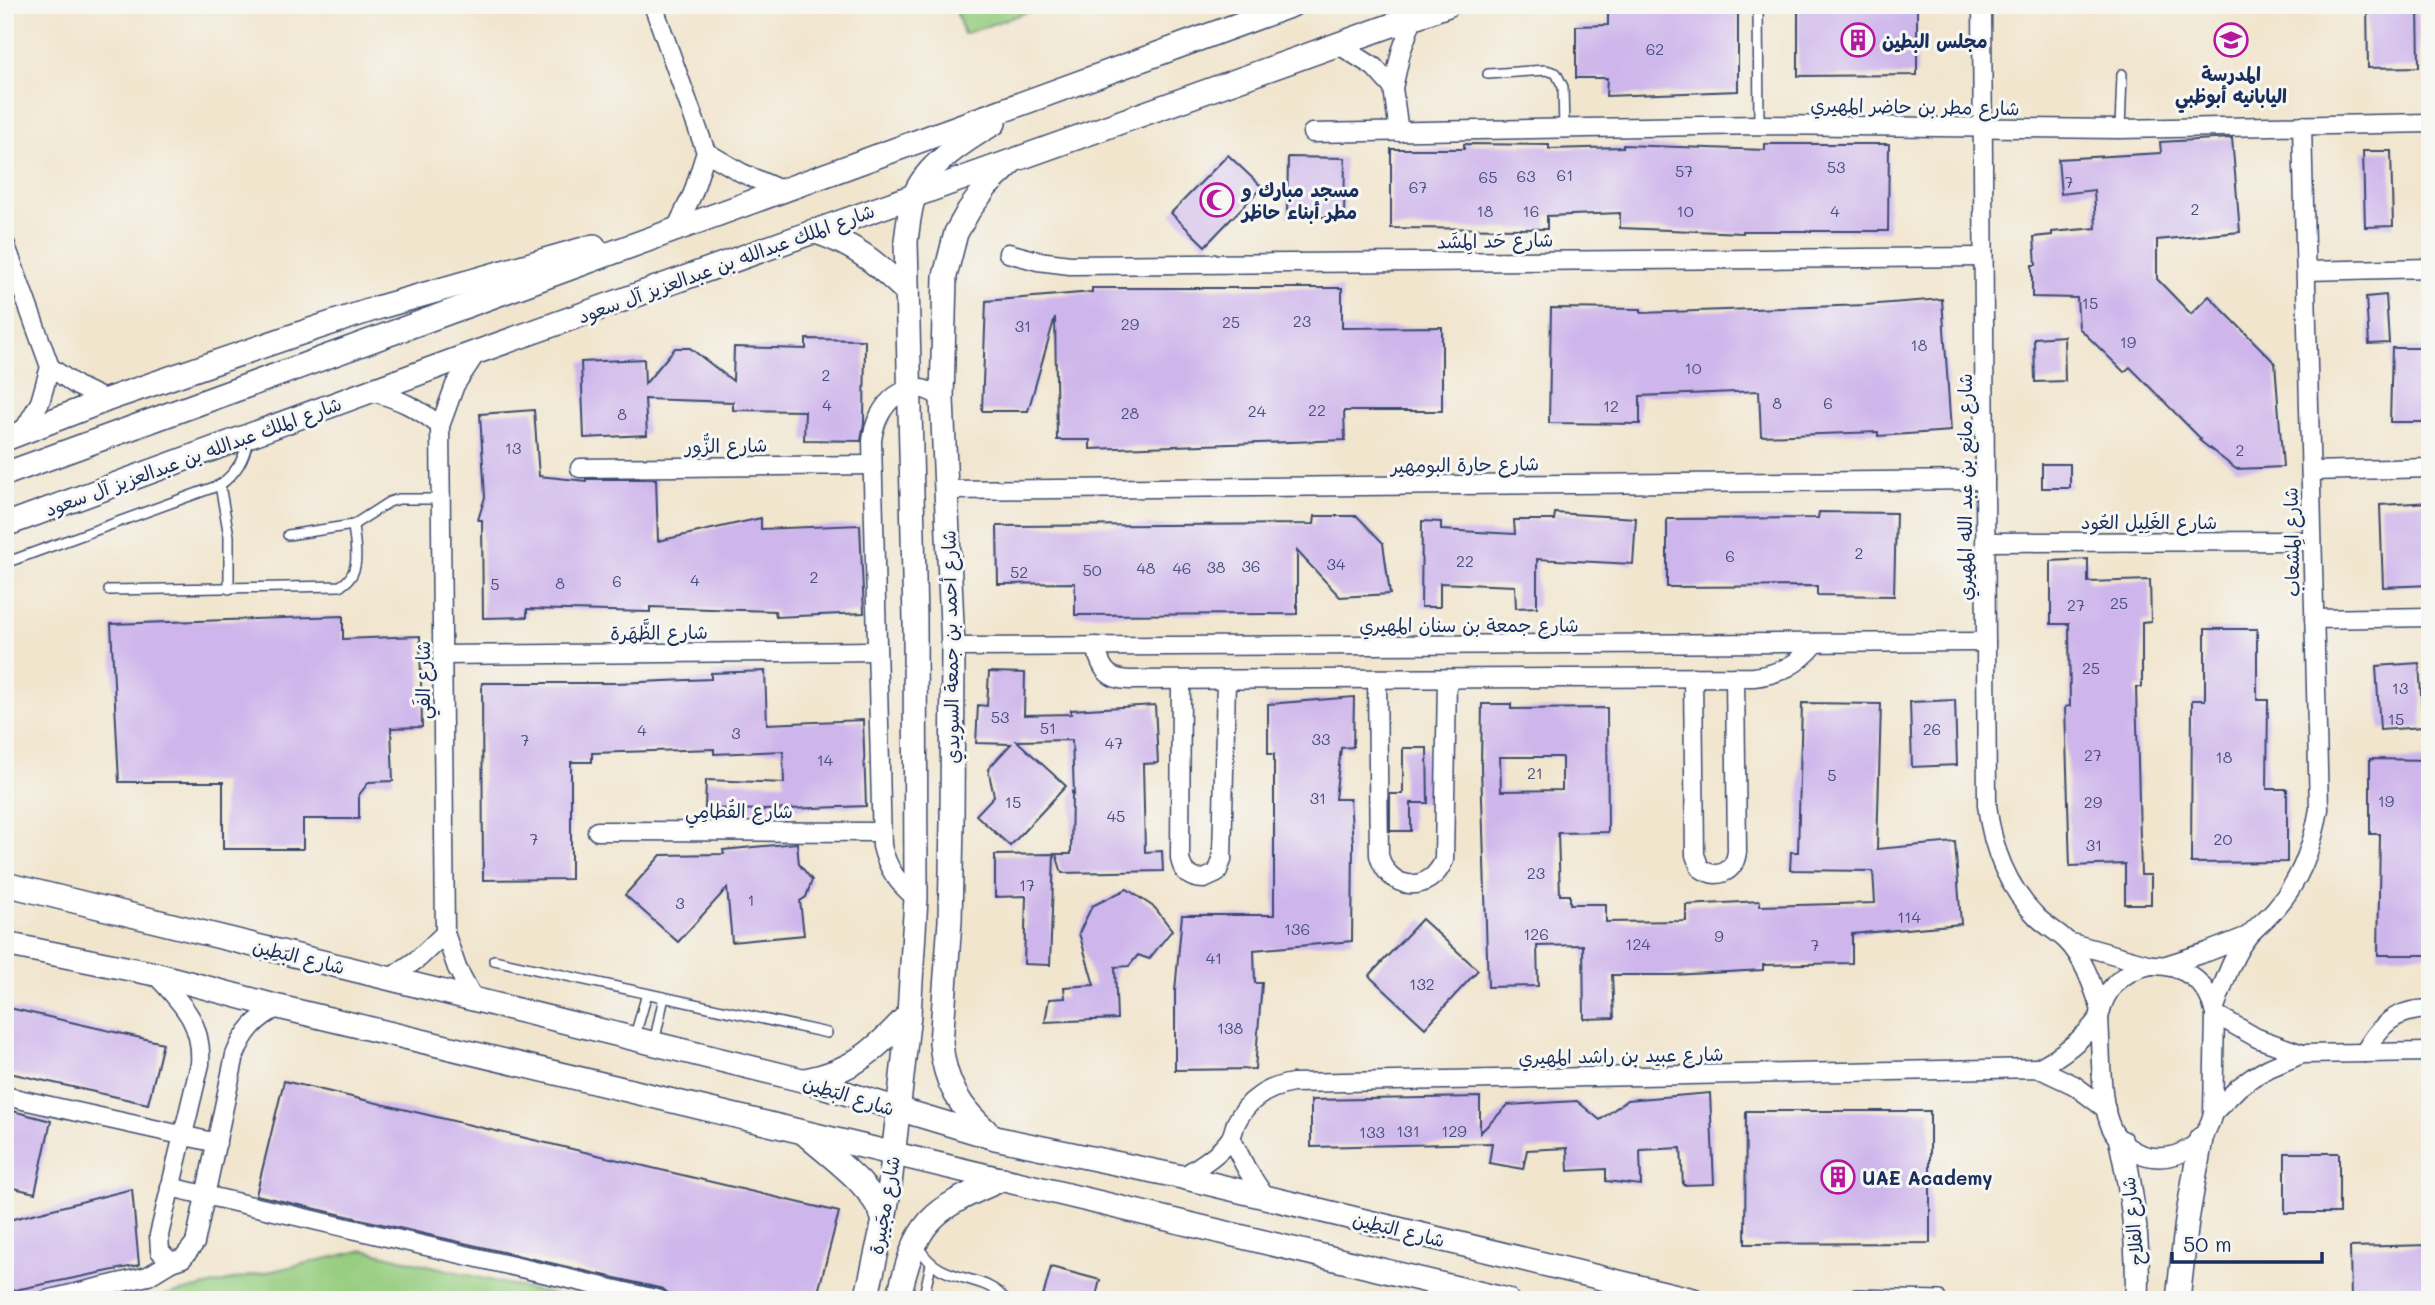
<svg xmlns="http://www.w3.org/2000/svg" width="2435" height="1305" viewBox="0 0 2435 1305" font-family="Mali,'Playpen Sans Arabic',sans-serif">
<rect width="100%" height="100%" fill="#f6f6f2"/>
<filter id="ink" filterUnits="userSpaceOnUse"><feTurbulence type="fractalNoise" baseFrequency=".0143" numOctaves="2"/><feDisplacementMap in="SourceGraphic" scale="14" xChannelSelector="R" yChannelSelector="G"/><feConvolveMatrix kernelMatrix="1 2 1 2 8 2 1 2 1" color-interpolation-filters="sRGB"/></filter>
<filter id="wash" filterUnits="userSpaceOnUse"><feTurbulence type="fractalNoise" baseFrequency=".00686" numOctaves="4" result="noise"/><feDisplacementMap in="SourceGraphic" scale="28" xChannelSelector="R" yChannelSelector="G"/><feGaussianBlur stdDeviation="1.57" result="paint"/><feColorMatrix in="noise" values="0 0 0 0 0 0 0 0 0 0 0 0 0 0 0 0 0 1.4 0 .05"/><feComposite in="paint" operator="in"/></filter>
<g filter="url(#wash)">
<rect width="100%" height="100%" fill="#f1e5cd"/>
<g fill="#96cd7f" stroke="#587e6e" stroke-width="2">
<path d="M954,5H1047L964,34Z"/>
<path d="M364,1250L574,1300H145Z"/>
</g>
<g id="blocks">
<g fill="#ceb5eb" fill-rule="evenodd">
<path d="M1683,5H1738V91L1606,96L1607,78H1576V26L1608,25V10Z"/>
<path d="M1798,5H1917V75L1798,76Z"/>
<path d="M2367,5H2418L2419,67L2368,68Z"/>
<path d="M2232,138L2240,232L2157,240V279L2191,314L2209,296L2275,363L2283,467L2236,469L2199,440L2201,439L2130,367L2124,372L2079,328L2077,298L2032,297V265H2036L2034,237L2052,235V232L2096,228L2094,190L2061,194L2058,159L2161,153L2160,142Z"/>
<path d="M1464,144L1549,145V149L1623,147V145L1765,150V144H1889L1888,231H1743V233L1620,228V213L1547,216V229L1391,228V149H1464Z"/>
<path d="M2363,151H2391L2393,226L2365,227Z"/>
<path d="M1228,155L1262,187L1205,246L1171,213Z"/>
<path d="M1288,157L1345,158L1344,217H1287Z"/>
<path d="M1092,288H1342V328L1442,327V411H1344L1345,440L1090,449V440H1057L1055,317L1028,411H982L986,301L1092,292Z"/>
<path d="M2386,295L2389,343L2369,344L2366,297Z"/>
<path d="M1942,299L1951,431L1878,436V432L1761,436L1759,391L1640,396V424L1549,423L1551,308L1641,309V313L1865,305Z"/>
<path d="M2064,336L2065,381L2035,382L2034,338Z"/>
<path d="M806,339L865,340L864,423L861,441L804,440L805,411L733,410V402L645,399L647,435L584,438L581,362L644,359L645,384L675,348H690L733,381L734,347L806,349Z"/>
<path d="M2392,348H2430V422H2390Z"/>
<path d="M534,410L539,476L586,481V479H656L658,541L761,518V529L860,525L864,613L776,617L775,611L650,607V612L527,609V617L483,618L482,520H478L485,497L480,414Z"/>
<rect x="2042" y="464" width="28" height="24"/>
<path d="M2430,502V585L2383,587L2380,505Z"/>
<path d="M1819,512L1896,513L1894,596L1817,595V586L1667,587V519L1818,518Z"/>
<path d="M1555,513L1636,518L1633,564L1537,559V607L1516,608L1515,586L1440,583V607H1421L1422,521L1441,522V530L1515,534L1514,520H1554Z"/>
<path d="M1315,516H1357L1383,543L1390,594L1340,597L1297,551V614L1075,615V583L998,584L997,526L1314,524Z"/>
<path d="M2088,559V582L2150,580L2151,621L2142,622V687H2136L2141,875H2151V904H2125V864L2070,866L2065,707L2070,706L2069,624H2051V561Z"/>
<path d="M343,616V639L420,636L422,727L391,728L393,781L369,782L359,795V819H303V849H223V782H119L111,624Z"/>
<path d="M2205,629H2257V700H2268L2267,789H2287V862L2191,863L2192,700H2205Z"/>
<path d="M2419,663L2423,727L2380,730L2376,666Z"/>
<path d="M765,671L767,724L863,720L866,806L762,810L705,808L706,780L784,783L783,751L714,754V749L592,753V762H571V879L483,880L482,683H617L711,679V673Z"/>
<path d="M989,672L1025,673L1024,715L1071,714V710L1155,705L1158,763L1143,764L1145,852L1162,851L1163,871L1062,873L1056,854H1071L1072,792L1074,794L1072,740L1017,741L1066,786L1010,846L976,815L994,796L988,769L1011,744L976,743L978,705L987,706Z"/>
<path d="M1354,697L1353,747L1341,748L1335,799H1350L1353,844L1352,941L1254,950L1255,983H1262L1255,1069L1175,1070V991L1182,915H1274V754H1268V704Z"/>
<path d="M1955,700L1957,765L1912,767L1910,702Z"/>
<path d="M1802,703L1881,704L1877,849L1955,842L1961,924L1852,934V963L1763,965V970L1672,975H1612L1614,1018L1584,1019L1583,945L1537,946L1538,986L1488,987L1481,767L1482,704H1511V709L1607,708L1608,832L1558,833L1560,895H1570V904H1606V922L1686,921V905L1760,901V906L1875,903L1873,871L1790,870L1791,852H1798ZM1500,757H1562V790L1501,791Z"/>
<path d="M1403,748H1427L1428,803H1411V831H1390V794H1403Z"/>
<path d="M2370,759L2430,760V955H2378L2380,834H2370Z"/>
<path d="M797,843L799,864L812,880L806,897L800,901L804,935L732,942L727,888L678,942L625,895L661,855L724,854L723,850Z"/>
<path d="M1054,854L1050,965L1024,964L1026,896L995,897V855Z"/>
<path d="M1127,889L1155,908L1172,930L1149,959L1138,955L1129,966L1115,967L1117,1019L1045,1022L1049,999L1065,998L1064,987L1094,985L1079,933L1092,906Z"/>
<path d="M1422,919L1478,970L1425,1028L1369,976Z"/>
<path d="M5,1007L163,1043L148,1104L5,1072Z"/>
<path d="M284,1081L839,1212L816,1300H695L669,1294L663,1289L256,1195Z"/>
<path d="M1710,1093L1714,1184L1683,1185L1681,1148L1640,1150L1641,1185L1606,1181V1169L1568,1171L1567,1148L1527,1150L1523,1169L1489,1163L1492,1143L1311,1147V1100L1480,1097V1133L1508,1105L1577,1101L1600,1120L1627,1100Z"/>
<path d="M5,1109L51,1121L35,1193L5,1186Z"/>
<path d="M1746,1111H1930V1243L1745,1244Z"/>
<rect x="2285" y="1153" width="54" height="60"/>
<path d="M132,1189L139,1265L5,1292V1221Z"/>
<path d="M2430,1245V1300H2351L2350,1247Z"/>
<path d="M1051,1267L1100,1280L1095,1300H1042Z"/>
</g>
</g>
</g>
<g filter="url(#ink)">
<use href="#blocks" fill-opacity="0" stroke="#3b4a6f" stroke-width="2"/>
<g fill="none" stroke-linecap="round" stroke-linejoin="round">
<defs>
<g id="lane">
<path d="M1758,5L1759,125"/>
<path d="M1488,74L1546,70L1556,73L1563,87L1564,129"/>
<path d="M2120,129L2122,74"/>
<path d="M220,485L229,536V589"/>
<path d="M288,535L353,525L389,502L399,499H441"/>
<path d="M5,563L220,485C237,472 245,458 248,438"/>
<path d="M109,590L340,586C363,574 355,547 353,525"/>
<path d="M494,960L827,1033"/>
<path d="M634,1039L647,994"/>
<path d="M654,1043L664,997"/>
<path d="M918,1246C940,1287 985,1271 1005,1300"/>
<path d="M923,1300L931,1264"/>
<path d="M1828,1300L1857,1294L1940,1296"/>
</g>
<g id="street">
<path d="M653,5L706,152L693,193L675,231"/>
<path d="M1982,5L1987,805C1992,847 2006,886 2037,917C2046,926 2058,932 2067,941C2084,958 2093,987 2101,1010"/>
<path d="M1339,45L1374,67L1393,88"/>
<path d="M1399,132L1393,88L1401,52L1413,18"/>
<path d="M1312,133L1759,125L2120,129L2430,123"/>
<path d="M706,152L742,173L781,190"/>
<path d="M5,243L50,367L40,402L22,433"/>
<path d="M1008,253L1038,261L1070,265L1983,257"/>
<path d="M2306,271L2430,268"/>
<path d="M50,367L77,386L106,400"/>
<path d="M371,391C398,399 419,408 440,426"/>
<path d="M580,468L872,465"/>
<path d="M2311,471L2430,468"/>
<path d="M946,490L1985,480"/>
<path d="M1985,542L2312,541"/>
<path d="M2314,619L2430,617"/>
<path d="M1095,646C1101,667 1106,680 1130,680L1754,677C1780,674 1799,664 1816,643"/>
<path d="M953,647L1986,642"/>
<path d="M442,655L877,651"/>
<path d="M1693,677L1695,855L1700,868C1717,880 1734,873 1737,852L1735,677"/>
<path d="M1377,679L1379,855C1388,891 1430,895 1444,860L1447,679"/>
<path d="M1181,680L1180,858C1182,872 1190,879 1204,879L1217,873L1222,860L1226,680"/>
<path d="M597,831L881,832"/>
<path d="M916,898C898,884 887,868 882,846L872,441C875,406 908,370 942,399"/>
<path d="M2068,942L2151,965"/>
<path d="M2151,965C2184,964 2208,982 2215,1014L2213,1113C2208,1133 2196,1149 2175,1155C2148,1163 2118,1149 2109,1122C2100,1098 2101,1046 2099,1018C2104,989 2122,971 2151,965Z"/>
<path d="M2166,965L2207,952L2248,936"/>
<path d="M155,974C181,1003 203,1022 200,1064L159,1235L160,1251L171,1262"/>
<path d="M389,979L419,958L445,933"/>
<path d="M475,1001L457,968L445,933L440,426L455,385L477,352"/>
<path d="M2214,1010C2223,986 2232,955 2249,935C2257,926 2268,918 2276,908C2301,880 2313,845 2319,809L2302,125"/>
<path d="M2215,1014L2257,1038L2302,1054"/>
<path d="M2364,1053C2381,1024 2394,1010 2430,1009"/>
<path d="M2038,1068C2063,1055 2082,1040 2099,1018"/>
<path d="M5,1096L217,1143"/>
<path d="M2213,1113L2239,1087L2253,1077L2269,1068L2302,1054L2430,1052"/>
<path d="M1231,1138L1246,1168L1265,1197"/>
<path d="M1182,1177C1198,1167 1219,1155 1230,1139C1233,1135 1234,1128 1236,1123C1247,1100 1268,1087 1293,1083L2038,1068L2074,1085L2106,1109"/>
<path d="M170,1187L660,1300"/>
<path d="M46,1300L148,1276L171,1262L183,1258L195,1243L235,1055C244,1032 256,1018 279,1007"/>
</g>
<g id="secondary">
<path d="M813,231C855,244 876,263 907,292"/>
<path d="M5,439L106,400L292,336L380,307L594,246"/>
<path d="M5,474L1292,5"/>
<path d="M5,525L477,352L1448,5"/>
<path d="M5,884L802,1080L995,1138L1182,1177L1693,1300"/>
<path d="M5,944L155,974L279,1007L1507,1300"/>
<path d="M805,1080C853,1072 877,1048 909,1014"/>
<path d="M805,1134C833,1159 872,1184 884,1220"/>
<path d="M990,1134C960,1109 944,1082 941,1043L950,921L952,823L953,647L942,399L945,276L956,233L969,210L987,186L1008,166"/>
<path d="M2121,1142C2133,1195 2139,1246 2137,1300"/>
<path d="M866,1300L884,1220L890,1184L909,1014L916,898L915,620L906,241C908,227 909,211 914,197C924,166 967,139 994,123"/>
<path d="M898,1300C917,1220 928,1211 1003,1179"/>
<path d="M2178,1300L2187,1220L2201,1139"/>
</g>
</defs>
<use href="#lane" stroke="#3b4a6f" stroke-width="12"/>
<use href="#street" stroke="#3b4a6f" stroke-width="21"/>
<use href="#secondary" stroke="#3b4a6f" stroke-width="26"/>
<use href="#lane" stroke="#fff" stroke-width="9"/>
<use href="#street" stroke="#fff" stroke-width="18"/>
<use href="#secondary" stroke="#fff" stroke-width="23"/>
</g>
</g>
<defs>
<symbol id="building-ring" viewBox="-11 -11 22 22"><circle r="9.5" fill="#f6f6f2" stroke="#b5179e" stroke-width="1.5"/><path d="M-4-6H4V6H1V3H-1V6H-4ZM-2.5-4.3h1.7v1.8h-1.7ZM.8-4.3h1.7v1.8H.8ZM-2.5-1h1.7V.8h-1.7ZM.8-1h1.7V.8H.8Z" fill="#b5179e"/></symbol>
<symbol id="school-ring" viewBox="-11 -11 22 22"><circle r="9.5" fill="#f6f6f2" stroke="#b5179e" stroke-width="1.5"/><path d="M0-5L7-2L0 1L-7-2ZM-4 1L0 2.5L4 1V4Q0 6-4 4Z" fill="#b5179e"/></symbol>
<symbol id="mosque-ring" viewBox="-11 -11 22 22"><circle r="9.5" fill="#f6f6f2" stroke="#b5179e" stroke-width="1.5"/><path d="M3.5-4.9A6 6 0 1 0 3.5 4.9A5 5 0 1 1 3.5-4.9Z" fill="#b5179e"/></symbol>
</defs>
<g fill-rule="evenodd">
<use href="#building-ring" x="1839" y="21" width="38" height="38"/>
<use href="#school-ring" x="2212" y="21" width="38" height="38"/>
<use href="#mosque-ring" x="1198" y="181" width="38" height="38"/>
<use href="#building-ring" x="1819" y="1158" width="38" height="38"/>
</g>
<g text-anchor="middle" dominant-baseline="central" stroke-width="6" stroke-linejoin="round" paint-order="stroke">
<g font-size="16" fill="#485081">
<text x="1655" y="48">62</text>
<text x="1836" y="166">53</text>
<text x="1684" y="170">57</text>
<text x="1565" y="174">61</text>
<text x="1526" y="175">63</text>
<text x="1488" y="176">65</text>
<text x="2069" y="181">7</text>
<text x="1418" y="186">67</text>
<text x="2195" y="208">2</text>
<text x="1485" y="210">18</text>
<text x="1531" y="210">16</text>
<text x="1685" y="210">10</text>
<text x="1835" y="210">4</text>
<text x="2090" y="302">15</text>
<text x="1302" y="320">23</text>
<text x="1231" y="321">25</text>
<text x="1130" y="323">29</text>
<text x="1023" y="325">31</text>
<text x="2128" y="341">19</text>
<text x="1919" y="344">18</text>
<text x="1693" y="367">10</text>
<text x="826" y="374">2</text>
<text x="1777" y="402">8</text>
<text x="1828" y="402">6</text>
<text x="827" y="404">4</text>
<text x="1611" y="405">12</text>
<text x="1317" y="409">22</text>
<text x="1257" y="410">24</text>
<text x="1130" y="412">28</text>
<text x="622" y="413">8</text>
<text x="513" y="447">13</text>
<text x="2240" y="449">2</text>
<text x="1859" y="552">2</text>
<text x="1730" y="555">6</text>
<text x="1465" y="560">22</text>
<text x="1336" y="563">34</text>
<text x="1251" y="565">36</text>
<text x="1216" y="566">38</text>
<text x="1146" y="567">48</text>
<text x="1182" y="567">46</text>
<text x="1092" y="569">50</text>
<text x="1019" y="571">52</text>
<text x="814" y="576">2</text>
<text x="695" y="579">4</text>
<text x="617" y="580">6</text>
<text x="560" y="582">8</text>
<text x="495" y="583">5</text>
<text x="2119" y="602">25</text>
<text x="2076" y="604">27</text>
<text x="2091" y="667">25</text>
<text x="2400" y="687">13</text>
<text x="1000" y="716">53</text>
<text x="2396" y="718">15</text>
<text x="1048" y="727">51</text>
<text x="1932" y="728">26</text>
<text x="642" y="729">4</text>
<text x="736" y="732">3</text>
<text x="1321" y="738">33</text>
<text x="525" y="739">7</text>
<text x="1114" y="742">47</text>
<text x="2093" y="754">27</text>
<text x="2224" y="756">18</text>
<text x="825" y="759">14</text>
<text x="1535" y="772">21</text>
<text x="1832" y="774">5</text>
<text x="1318" y="797">31</text>
<text x="2386" y="800">19</text>
<text x="1013" y="801">15</text>
<text x="2093" y="801">29</text>
<text x="1116" y="815">45</text>
<text x="534" y="838">7</text>
<text x="2223" y="838">20</text>
<text x="2094" y="844">31</text>
<text x="1536" y="872">23</text>
<text x="1027" y="884">17</text>
<text x="751" y="899">1</text>
<text x="680" y="902">3</text>
<text x="1909" y="916">114</text>
<text x="1297" y="928">136</text>
<text x="1536" y="933">126</text>
<text x="1719" y="935">9</text>
<text x="1638" y="943">124</text>
<text x="1815" y="944">7</text>
<text x="1214" y="957">41</text>
<text x="1422" y="983">132</text>
<text x="1230" y="1027">138</text>
<text x="1408" y="1130">131</text>
<text x="1454" y="1130">129</text>
<text x="1372" y="1131">133</text>
</g>
<g font-size="19" font-weight="bold" fill="#1b2f5e" stroke="#f6f6f2" text-anchor="start">
<text x="1882" y="40">مجلس البطين</text>
<text x="2231" y="73" text-anchor="middle">المدرسة<tspan x="2231" dy="22">اليابانيه أبوظبي</tspan></text>
<text x="1242" y="189">مسجد مبارك و<tspan x="1242" dy="22">مطر أبناء حاظر</tspan></text>
<text x="1862" y="1177">UAE Academy</text>
</g>
<g font-size="19" fill="#1b2f5e" stroke="#f6f6f2">
<text transform="translate(1915 106) rotate(1)">شارع مطر بن حاضر المهيري</text>
<text transform="translate(1495 240) rotate(-1)">شارع حَد المِشَد</text>
<text transform="translate(726 263) rotate(-20)">شارع الملك عبدالله بن عبدالعزيز آل سعود</text>
<text transform="translate(726 445) rotate(-1)">شارع الزُّور</text>
<text transform="translate(193 456) rotate(-20)">شارع الملك عبدالله بن عبدالعزيز آل سعود</text>
<text transform="translate(1465 464) rotate(-1)">شارع حارة البومهير</text>
<text transform="translate(1964 487) rotate(-90)">شارع مانع بن عبد الله المهيري</text>
<text x="2149" y="521">شارع الغَلِيل العُود</text>
<text transform="translate(2291 542) rotate(-91)">شارع المِشعاب</text>
<text x="1469" y="624">شارع جمعة بن سنان المهيري</text>
<text transform="translate(659 632) rotate(-1)">شارع الظَّهَرة</text>
<text transform="translate(950 647) rotate(-91)">شارع أحمد بن جمعة السويدي</text>
<text transform="translate(422 680) rotate(-90)">شارع الفَي</text>
<text x="739" y="810">شارع القُطامِي</text>
<text transform="translate(299 956) rotate(14)">شارع البَطِين</text>
<text transform="translate(1621 1055) rotate(-1)">شارع عبيد بن راشد المهيري</text>
<text transform="translate(849 1095) rotate(17)">شارع البَطِين</text>
<text transform="translate(884 1205) rotate(-80)">شارع مجَيبرة</text>
<text transform="translate(2132 1221) rotate(-96)">شارع الفلاح</text>
<text transform="translate(1399 1229) rotate(14)">شارع البَطِين</text>
</g>
</g>
<rect width="2435" height="1305" fill="none" stroke="#f6f6f2" stroke-width="28"/>
<path d="M2172 1252v10h150v-10" fill="none" stroke="#1b2f5e" stroke-width="3.5"/>
<text x="2183" y="1252" font-size="21" fill="#1b2f5e" stroke="#f6f6f2" stroke-width="5" paint-order="stroke">50 m</text>
</svg>
